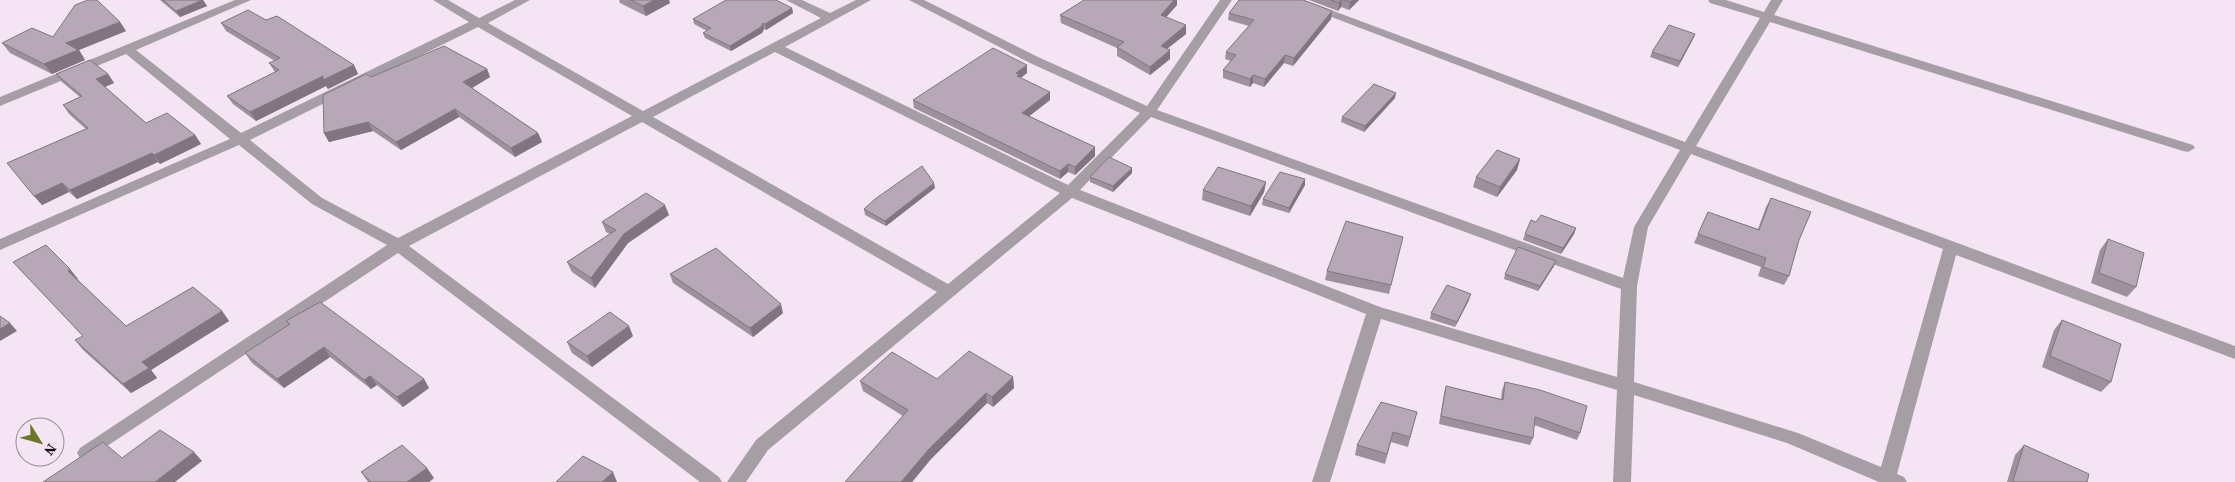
<svg xmlns="http://www.w3.org/2000/svg" width="2235" height="482" viewBox="0 0 2235 482" font-family="'Source Serif 4',serif">
<rect width="100%" height="100%" fill="#f5e4f4"/>
<g fill="none" stroke-linecap="round" stroke-linejoin="round">
<path fill="#a59ea5" fill-rule="evenodd" d="M235,0H251L136,50L241,133L469,22L433,0H448L479,18L515,0H530L488,23L643,111L821,18L786,0H802L830,13L856,0H871L785,47L1068,185L1140,113L1030,63L909,0H924L1038,57L1147,106L1220,0H1232L1157,110L1623,278L1634,227L1680,150L1287,0H1304L1685,142L1760,18L1710,3L1708,0H1726L1764,12L1771,0H1783L1774,15L2193,145L2195,148L2188,152L2183,151L1770,22L1696,146L2235,346V359L1956,255L1897,474L1904,477L1907,482H1879L1787,443L1634,395L1631,482H1613L1617,390L1381,319L1330,482H1312L1366,314L1072,198L768,450L746,482H727L756,440L937,292L642,122L409,246L719,477L722,482H700L398,253L86,460L80,458L77,453L80,448L387,245L312,204L239,145L0,250V239L230,139L126,54L0,106V97ZM478,27L632,116L398,238L322,198L250,140ZM775,52L1060,193L948,284L653,117ZM1151,117L1621,289L1617,377L1380,307L1080,190ZM1691,154L1943,249L1881,467L1798,433L1634,382L1637,286L1648,227Z"/>
</g>
<g fill="#9e909d">
<path d="M160,0H203L207,6L180,17Z"/>
<path d="M619,0H669L670,3L646,16L620,3Z"/>
<path d="M1084,0H1177V5L1166,17L1186,34L1167,49L1170,50V59L1150,75L1117,56V48L1061,23L1060,15Z"/>
<path d="M1309,0H1359L1349,10L1341,7L1338,11Z"/>
<path d="M792,8L793,13L766,30L764,29L762,33L731,51L705,38L703,33L707,31L694,24L693,19Z"/>
<path d="M1332,11L1331,19L1293,66L1284,63L1264,87L1253,83L1250,87L1223,78V70L1231,61L1225,59L1226,52L1249,26L1228,20L1229,13Z"/>
<path d="M266,20L354,65L358,74L328,89L326,86L256,121L233,104L227,96L275,72L269,63L275,61L226,31L221,23Z"/>
<path d="M120,22L126,31L79,50L85,60L52,74L10,53L2,43L53,37Z"/>
<path d="M1695,34L1693,39L1678,67L1650,57L1652,52Z"/>
<path d="M487,69L490,77L472,88L538,133L542,142L515,157L459,117L401,150L373,131L329,142L324,133L371,77Z"/>
<path d="M1027,73L1021,78L1050,100L1029,116L1095,147V156L1075,175L1068,172L1060,179L914,108L913,100Z"/>
<path d="M56,74H108L114,83L105,87L146,123L195,135L201,144L160,164L158,162L77,199L69,192L42,205L7,163L86,129L69,114L63,105L80,97L62,82Z"/>
<path d="M1395,98L1364,132L1341,122L1342,117Z"/>
<path d="M1520,159L1517,170L1497,197L1473,187L1476,177Z"/>
<path d="M1132,173L1113,192L1090,182V177Z"/>
<path d="M1305,179V185L1289,213L1262,205L1263,199Z"/>
<path d="M1266,182L1264,192L1250,216L1202,200L1203,190Z"/>
<path d="M935,188L886,226L865,215L864,209Z"/>
<path d="M1771,198L1799,240L1789,276L1784,285L1758,276L1761,267L1694,243L1708,212L1758,229L1766,207Z"/>
<path d="M669,215L628,243L595,288L572,272L567,262L610,234L606,232L602,222Z"/>
<path d="M1536,222L1576,228L1574,234L1561,254L1523,240L1525,234Z"/>
<path d="M1403,237L1389,294L1325,280L1327,271Z"/>
<path d="M2108,239L2136,287L2127,297L2091,283L2100,250Z"/>
<path d="M13,262L78,279H77L126,326L222,311L229,321L151,370L157,378L131,393L83,350L75,340L83,336Z"/>
<path d="M1554,266L1538,291L1504,279L1505,274Z"/>
<path d="M670,274L783,313L753,337L673,283Z"/>
<path d="M1469,300L1455,327L1430,319L1431,313Z"/>
<path d="M2062,320L2111,382L2101,392L2042,367L2054,330Z"/>
<path d="M286,321L424,379L429,388L403,407L377,385L371,389L330,357L284,388L252,363L245,353L289,325Z"/>
<path d="M633,336L592,367L572,353L567,342Z"/>
<path d="M1013,377L1014,388L993,407L987,403L931,459L912,482H845L903,416L863,391L860,381Z"/>
<path d="M1505,382L1580,433L1577,440L1534,425L1533,438L1530,445L1439,424L1444,394L1446,386L1501,399L1502,390Z"/>
<path d="M1417,412L1408,447L1391,442L1385,464L1355,455L1357,445Z"/>
<path d="M2024,445L2087,482H2007L2015,455Z"/>
<path d="M361,472L434,478L429,482H368Z"/>
</g>
<g fill="#817680">
<path d="M203,0L207,6L180,17L176,11Z"/>
<path d="M654,0H669L670,3L646,16L643,6Z"/>
<path d="M1174,0H1177V5L1161,23V15Z"/>
<path d="M1342,0L1341,7L1338,11L1339,3Z"/>
<path d="M1353,0H1359L1349,10L1350,2Z"/>
<path d="M792,8L793,13L766,30L765,24Z"/>
<path d="M1332,11L1331,19L1293,66L1294,58Z"/>
<path d="M120,22L126,31L79,50L85,60L52,74L44,64L66,43Z"/>
<path d="M763,23L764,29L762,33L731,51L730,46Z"/>
<path d="M1186,25V34L1160,54L1161,46Z"/>
<path d="M1695,34L1693,39L1678,67L1680,61Z"/>
<path d="M1170,50V59L1150,75V67Z"/>
<path d="M1285,55L1284,63L1264,87L1265,79Z"/>
<path d="M354,65L358,74L328,89L326,86L256,121L250,112L323,76Z"/>
<path d="M1027,65V73L1019,79V82L1016,73Z"/>
<path d="M487,69L490,77L467,91L463,82Z"/>
<path d="M108,74L114,83L102,88L96,79Z"/>
<path d="M1253,75V83L1250,87V79Z"/>
<path d="M1050,92V100L1023,121L1022,113Z"/>
<path d="M1396,93L1395,98L1364,132L1365,126Z"/>
<path d="M455,109L459,117L401,150L396,142Z"/>
<path d="M368,122L373,131L329,142L324,133Z"/>
<path d="M538,133L542,142L515,157L511,148Z"/>
<path d="M195,135L201,144L160,164L154,155Z"/>
<path d="M1095,147V156L1075,175V167Z"/>
<path d="M152,153L158,162L77,199L70,190Z"/>
<path d="M1520,159L1517,170L1497,197L1500,187Z"/>
<path d="M1068,164V172L1060,179V171Z"/>
<path d="M1132,168V173L1113,192V186Z"/>
<path d="M1305,179V185L1289,213V208Z"/>
<path d="M1266,182L1264,192L1250,216L1251,206Z"/>
<path d="M62,183L69,192L42,205L34,196Z"/>
<path d="M934,183L935,188L886,226L885,221Z"/>
<path d="M665,205L669,215L628,243L595,288L591,278L624,234Z"/>
<path d="M1576,228L1574,234L1561,254L1563,248Z"/>
<path d="M1556,261L1554,266L1538,291L1540,286Z"/>
<path d="M70,269L78,279L76,280L68,271Z"/>
<path d="M1471,294L1469,300L1455,327L1457,322Z"/>
<path d="M781,304L783,313L753,337L750,328Z"/>
<path d="M222,311L229,321L151,370L157,378L131,393L123,384L142,362Z"/>
<path d="M10,323L17,331L0,341V329Z"/>
<path d="M629,326L633,336L592,367L587,356Z"/>
<path d="M324,347L330,357L284,388L277,379Z"/>
<path d="M370,376L377,385L371,389L364,380Z"/>
<path d="M1013,377L1014,388L993,407L992,397Z"/>
<path d="M424,379L429,388L403,407L397,397Z"/>
<path d="M986,393L987,403L931,459L912,482H901L929,449Z"/>
<path d="M194,452L202,461L175,482H155Z"/>
<path d="M427,468L434,478L429,482H407Z"/>
<path d="M613,472L617,482H602Z"/>
</g>
<g fill="#b8a8b7" stroke="#817680">
<path d="M88,0H97L120,22L66,43L78,50L44,64L2,43L32,28L53,37L75,5Z"/>
<path d="M163,0H203L176,11Z"/>
<path d="M631,0H654L643,6Z"/>
<path d="M726,0H776L792,8L765,24L763,23L761,27L730,46L703,33L711,28L693,19Z"/>
<path d="M1084,0H1174L1161,15L1186,25L1161,46L1170,50L1150,67L1117,47L1124,42L1060,15Z"/>
<path d="M1239,0H1303L1332,11L1294,58L1285,55L1265,79L1253,75L1250,79L1223,70L1236,55L1226,52L1254,20L1229,13Z"/>
<path d="M1331,0H1341L1339,3Z"/>
<path d="M1343,0H1353L1350,2Z"/>
<path d="M248,10L266,20L277,16L354,65L323,80V76L250,112L227,96L279,70L269,63L280,58L221,23Z"/>
<path d="M1669,25L1695,34L1680,61L1652,52Z"/>
<path d="M444,46L487,69L463,82L538,133L511,148L455,109L396,142L368,122L324,133L323,95L366,74L371,77Z"/>
<path d="M993,48L1027,65L1016,73L1019,74L1017,76L1050,92L1022,113L1095,147L1075,167L1068,164L1060,171L913,100Z"/>
<path d="M90,60L108,74L96,79L146,123L167,113L195,135L154,155L152,153L70,190L62,183L34,196L7,163L88,128L63,105L82,96L56,74Z"/>
<path d="M1374,84L1396,93L1365,126L1342,117Z"/>
<path d="M1497,150L1520,159L1500,187L1476,177Z"/>
<path d="M1109,157L1132,168L1113,186L1090,177Z"/>
<path d="M922,166L934,183L885,221L864,209L875,199Z"/>
<path d="M1218,167L1266,182L1251,206L1203,190Z"/>
<path d="M1280,172L1305,179L1289,208L1263,199Z"/>
<path d="M646,193L665,205L624,234L591,278L567,262L616,230L602,222Z"/>
<path d="M1771,198L1811,212L1799,240L1789,276L1763,267L1766,258L1698,234L1708,212L1759,230Z"/>
<path d="M1541,215L1576,228L1563,248L1525,234L1531,220L1536,222Z"/>
<path d="M1346,221L1403,237L1391,285L1327,271Z"/>
<path d="M2108,239L2144,253L2136,287L2099,273Z"/>
<path d="M46,245L70,269L68,271L126,326L193,287L222,311L142,362L149,368L123,384L75,340L83,336L13,262Z"/>
<path d="M1518,247L1556,261L1540,286L1505,274Z"/>
<path d="M716,248L781,304L750,328L670,274Z"/>
<path d="M1447,285L1471,294L1457,322L1431,313Z"/>
<path d="M320,302L424,379L397,397L370,376L364,380L324,347L277,379L245,353L290,324L286,321Z"/>
<path d="M610,312L629,326L587,356L567,342Z"/>
<path d="M0,316L10,323L0,329Z"/>
<path d="M2062,320L2121,344L2111,382L2050,356Z"/>
<path d="M969,351L1013,377L992,397L986,393L929,449L901,482H845L908,410L860,381L892,352L937,379Z"/>
<path d="M1505,382L1540,390L1587,406L1580,433L1535,417L1533,438L1441,416L1446,386L1503,400Z"/>
<path d="M1381,402L1417,412L1410,437L1393,432L1387,454L1357,445Z"/>
<path d="M160,430L194,452L155,482H43L103,442L122,458Z"/>
<path d="M402,445L427,468L407,482H371L361,472Z"/>
<path d="M2024,445L2089,474L2087,482H2016L2013,481Z"/>
<path d="M583,456L613,472L602,482H556Z"/>
</g>
<g transform="translate(40 442) rotate(127)"><circle r="24" fill="#f5e4f4" stroke="#9a8d99"/>
<path d="M0-4L9 19L0 12L-9 19Z" fill="#6b7926"/>
<text y="-8" font-size="14" font-weight="bold" text-anchor="middle" fill="#110b10">N</text>
</g>
</svg>
